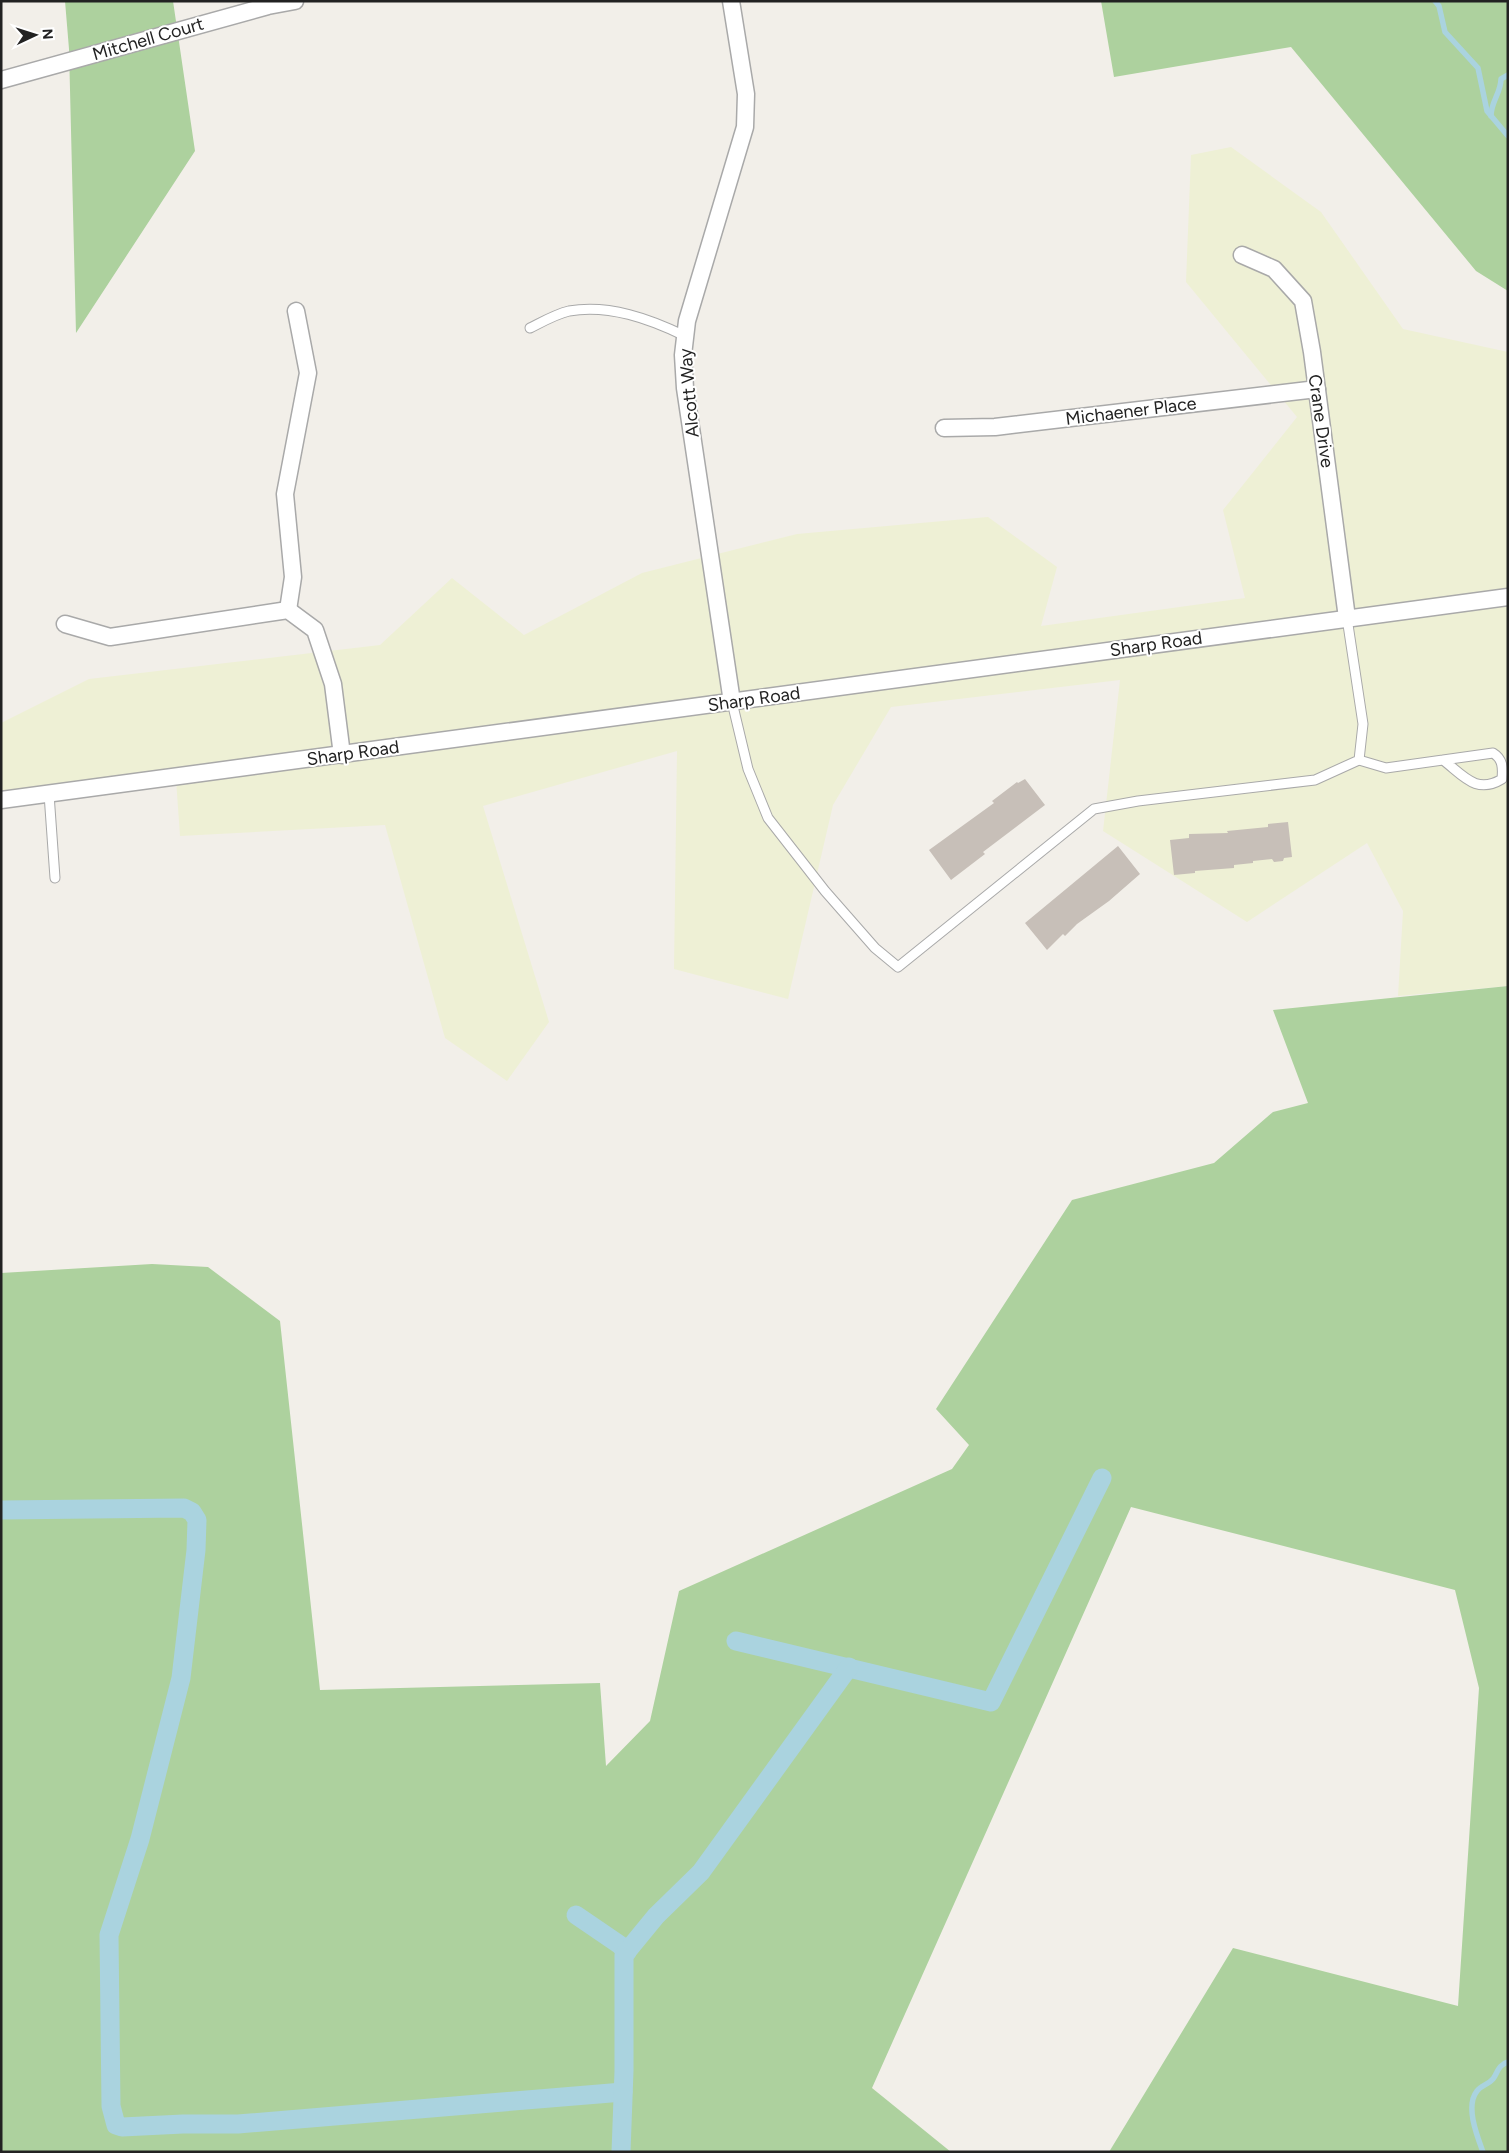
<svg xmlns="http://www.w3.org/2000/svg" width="1509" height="2153" viewBox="0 0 1509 2153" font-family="Figtree,sans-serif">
<rect width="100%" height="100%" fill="#f2efe9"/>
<path fill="#eef0d5" d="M1231,147L1321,212L1403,329L1508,352V986L1398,996L1403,911L1367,843L1247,922L1103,831L1120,680L891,707L833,805L788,999L674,969L677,751L483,806L549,1022L507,1081L445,1038L385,825L180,836L176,779L1,801V723L89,679L380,645L452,578L524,635L642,573L797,534L988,517L1057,567L1041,626L1245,598L1223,510L1297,417L1186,282L1191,155Z"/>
<g fill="#add19e">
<path d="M65,1H173L195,151L76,333L69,49Z"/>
<path d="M1101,1H1508V291L1476,271L1291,47L1114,77Z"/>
<path d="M1508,986V2152H1109L1233,1948L1458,2006L1479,1688L1455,1590L1131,1507L872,2088L951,2152H1V1273L152,1264L208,1267L280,1321L320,1690L600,1683L606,1766L650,1721L679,1591L952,1469L969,1445L936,1409L1072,1200L1214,1163L1273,1112L1308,1103L1273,1010Z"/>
</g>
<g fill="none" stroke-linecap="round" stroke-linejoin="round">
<g stroke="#aad3df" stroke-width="5.5">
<path d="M1435,1L1439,6L1445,32L1478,68L1487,111L1508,136"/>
<path d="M1491,116C1491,101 1501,93 1501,79L1508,75"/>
<path d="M1483,2152C1477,2136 1465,2106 1477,2091C1481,2085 1488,2085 1493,2079C1498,2072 1498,2065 1508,2062"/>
</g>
<g stroke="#aad3df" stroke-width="19">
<path d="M1,1510L184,1508L192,1512L197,1520L196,1550L181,1678L140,1839L109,1935L111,2106L116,2125L122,2127L183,2124H238L623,2092"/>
<path d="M736,1641L991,1702L1102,1478"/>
<path d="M576,1915L620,1945L627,1952"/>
<path d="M621,2152L624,2071V1955L656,1916L701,1872L849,1667"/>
</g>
</g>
<g fill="#c7bfb8">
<path d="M1025,779L1045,805L983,852L985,854L951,880L929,850L994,803L992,801L1017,782L1018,783Z"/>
<path d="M1288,822L1292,857L1284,858L1283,861L1274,862L1272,859L1253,861V863L1234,865V868L1195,871V873L1174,875L1170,840L1189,838V834L1228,833L1227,831L1268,827V824Z"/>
<path d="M1118,846L1140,874L1109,901L1077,924L1065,936L1063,934L1047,950L1025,923Z"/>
</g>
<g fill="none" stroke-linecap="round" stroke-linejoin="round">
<defs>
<g id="service">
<path d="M530,328C542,322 556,314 569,311C609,304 650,319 685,336"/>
<path d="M732,702L748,769L768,818L825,891L875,948L898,967L1094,809L1138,801L1315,780L1359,760L1363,724L1347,618"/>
<path d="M1359,760L1386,768L1493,753C1503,759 1503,768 1502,779C1476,795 1463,775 1443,760"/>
<path d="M49,794L55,878"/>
</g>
<g id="minor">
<path d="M731,1L746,94L745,127L687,321L683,355L685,388L732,702"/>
<path d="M1,80L268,6L295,1"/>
<path d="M1242,255L1274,269L1303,301L1312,352L1347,618"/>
<path d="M944,428L995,427L1317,389"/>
<path d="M288,610L293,577L285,494L308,373L296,311"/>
<path d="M65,624L110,637L288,610L315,630L333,684L342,755"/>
<path d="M1,800L1508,597"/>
</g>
</defs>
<use href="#service" stroke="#a9a9a9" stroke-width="11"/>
<use href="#minor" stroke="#a9a9a9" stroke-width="19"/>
<use href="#service" stroke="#fff" stroke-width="9"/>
<use href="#minor" stroke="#fff" stroke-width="16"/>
</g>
<g text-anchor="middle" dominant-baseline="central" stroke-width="4" stroke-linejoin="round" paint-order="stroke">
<g font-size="18" fill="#222" stroke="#fff">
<text transform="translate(148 39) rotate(-16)">Mitchell Court</text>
<text transform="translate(689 393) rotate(-95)">Alcott Way</text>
<text transform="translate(1131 411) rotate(-7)">Michaener Place</text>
<text transform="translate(1321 421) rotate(82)">Crane Drive</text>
<text transform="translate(1156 644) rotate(-8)">Sharp Road</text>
<text transform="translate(754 699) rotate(-8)">Sharp Road</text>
<text transform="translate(353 753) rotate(-8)">Sharp Road</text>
</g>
</g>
<rect width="1509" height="2153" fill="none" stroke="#222222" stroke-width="5"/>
<g transform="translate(35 35) rotate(86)" stroke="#ffffff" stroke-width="4" paint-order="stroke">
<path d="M0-4L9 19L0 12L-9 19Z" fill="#222222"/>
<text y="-8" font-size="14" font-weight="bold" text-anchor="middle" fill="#222222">N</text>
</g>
</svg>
